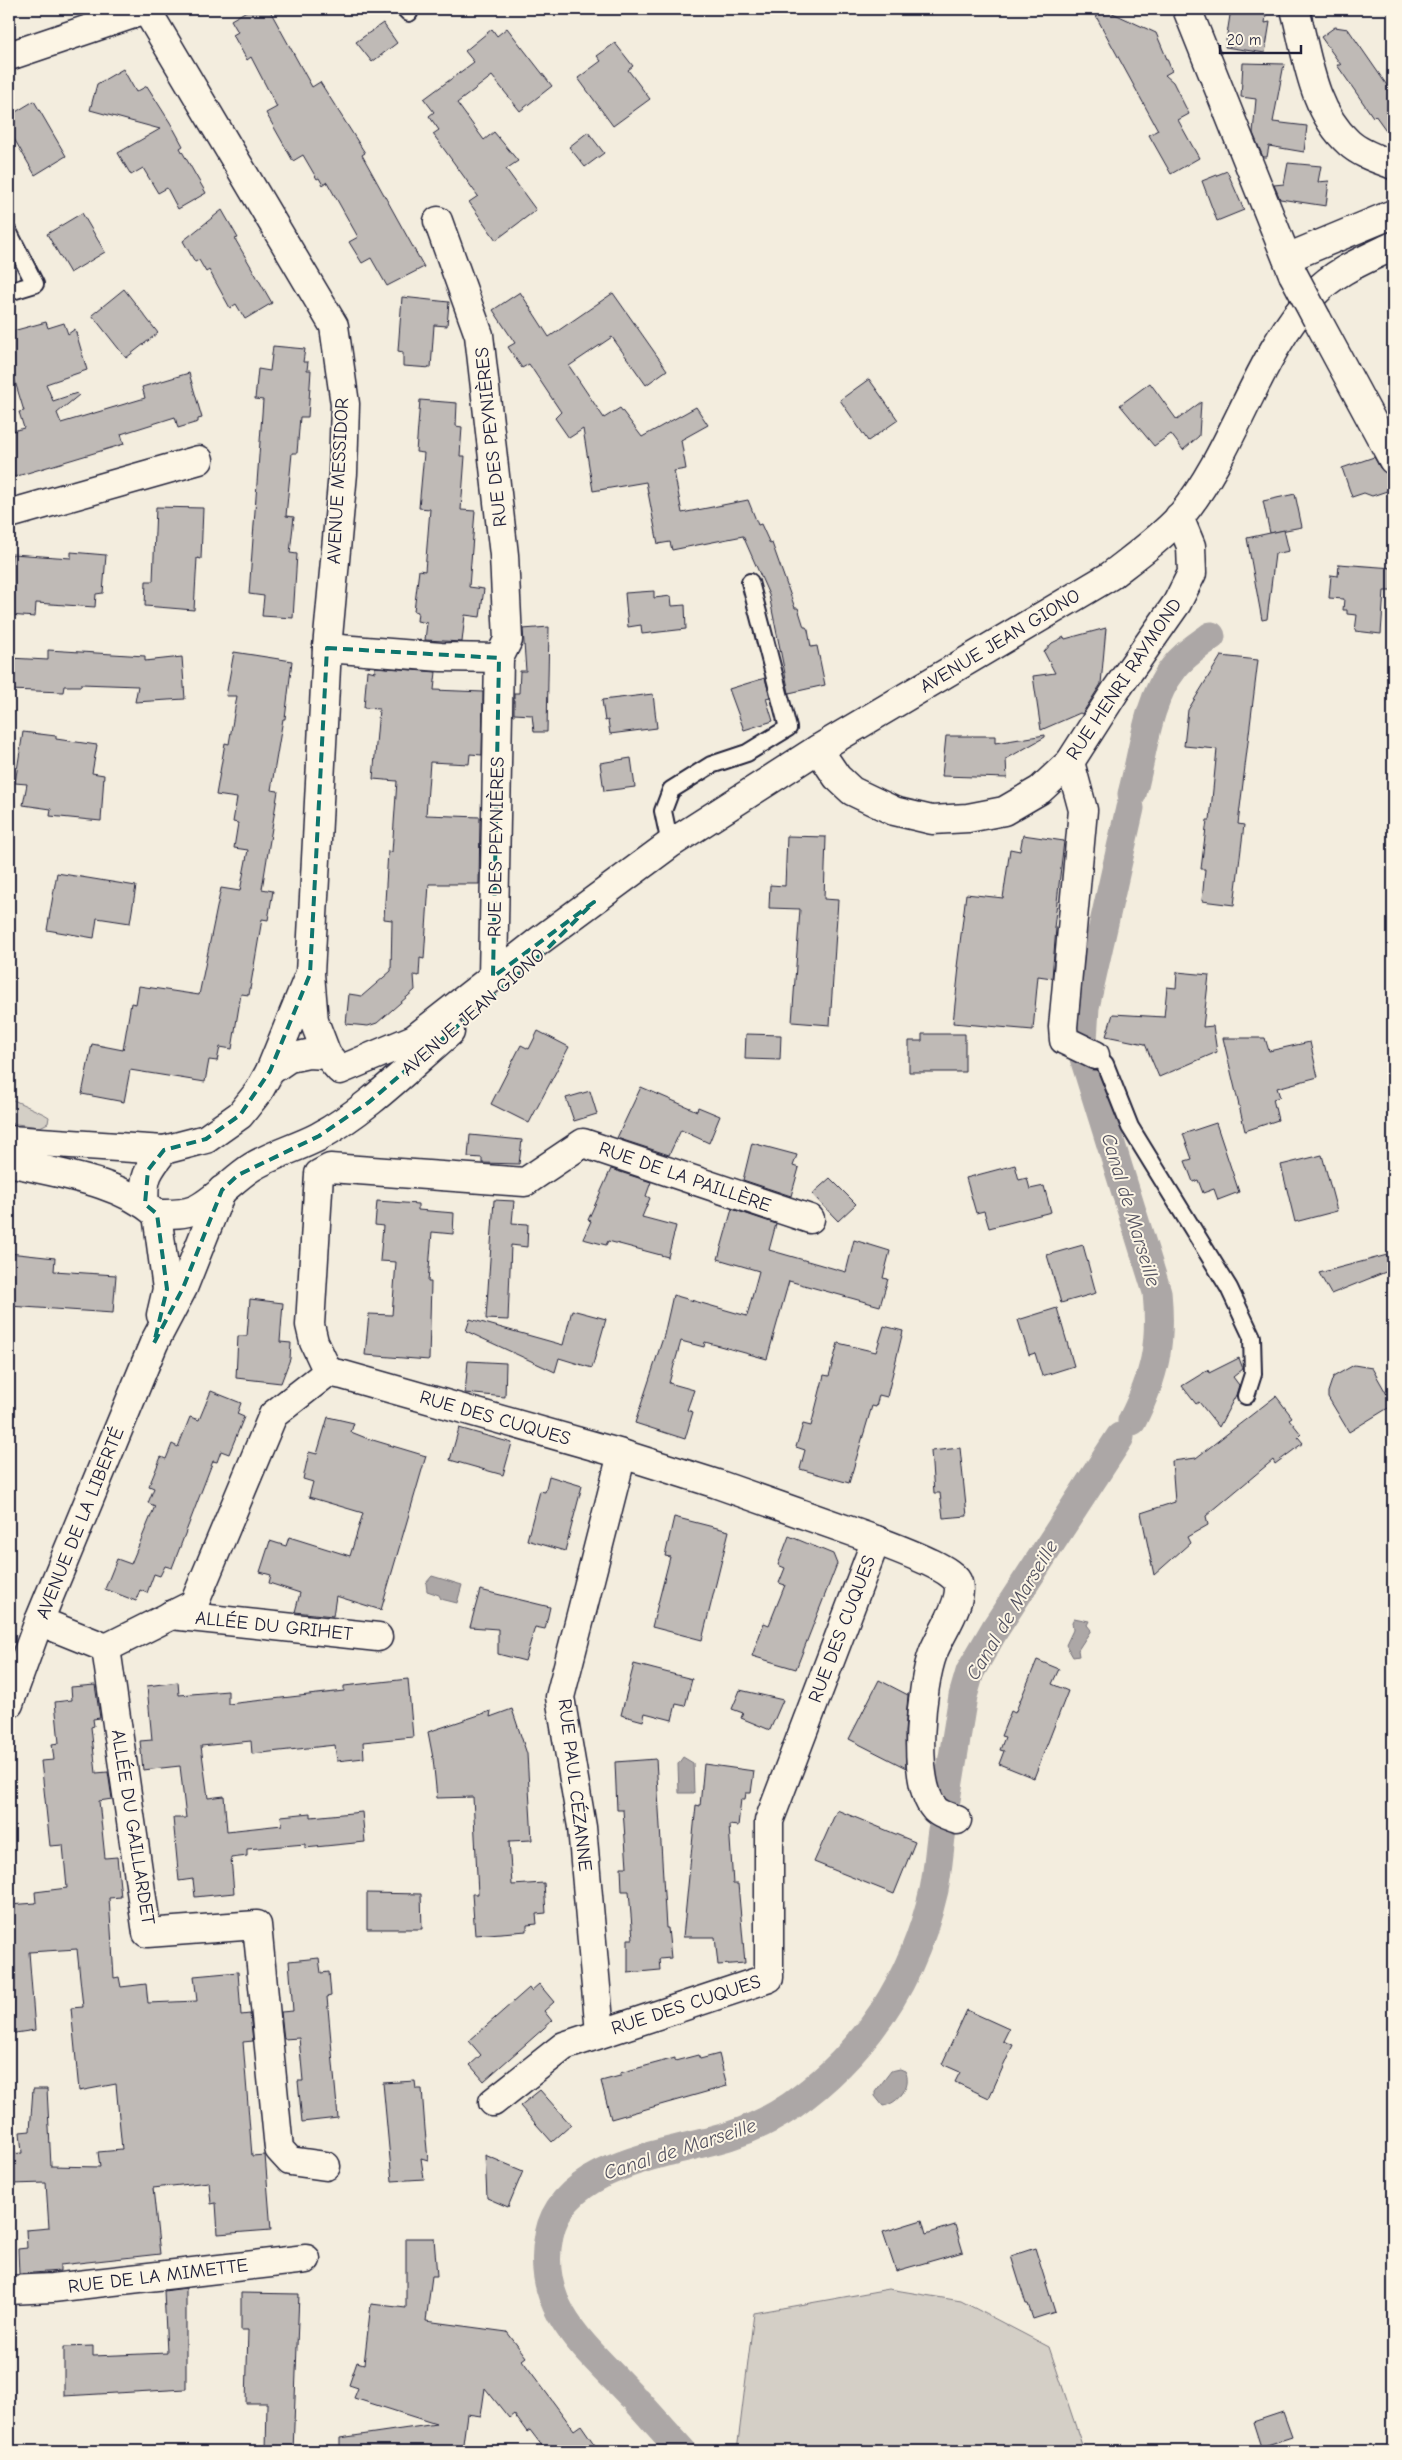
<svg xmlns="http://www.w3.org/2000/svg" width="1402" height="2460" viewBox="0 0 1402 2460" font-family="'Comic Neue',sans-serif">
<rect width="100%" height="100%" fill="#f3edde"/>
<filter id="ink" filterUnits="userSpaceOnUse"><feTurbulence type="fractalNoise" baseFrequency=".02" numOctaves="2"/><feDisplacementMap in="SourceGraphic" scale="10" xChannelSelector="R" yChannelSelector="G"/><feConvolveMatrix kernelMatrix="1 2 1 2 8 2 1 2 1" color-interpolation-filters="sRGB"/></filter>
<g filter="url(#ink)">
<g fill="#d4cfc6" stroke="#7b7880">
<path d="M9,1098L44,1114L49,1117L48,1123L40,1127L9,1123Z"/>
<path d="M889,2289L961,2301L1049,2347L1084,2451H737L754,2313Z"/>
</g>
<g fill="#aca7a6" stroke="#75727b">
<path d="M432,1576L462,1585L457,1603L441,1599L439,1595L427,1591L426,1583Z"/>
<path d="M1074,1618L1089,1621L1087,1625L1091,1630L1078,1650L1079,1656L1073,1657L1066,1645L1073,1630L1072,1622Z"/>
<path d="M683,1757L693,1763L694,1793H679L678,1764Z"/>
<path d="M900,2069L905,2071C913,2085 898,2104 883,2106L875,2096V2092L891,2071Z"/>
</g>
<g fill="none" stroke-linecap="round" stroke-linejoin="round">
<g stroke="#aca7a6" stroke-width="29">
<path d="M1132,794C1143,754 1147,701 1173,669C1183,655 1198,646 1211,636"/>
<path d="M1083,1041L1085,1007L1130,808"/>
<path d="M1084,1058L1157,1292C1162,1344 1155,1375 1132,1421"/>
<path d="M946,1800L963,1696L970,1672L995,1629L1120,1437"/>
<path d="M631,2395C586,2347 534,2308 549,2235C563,2163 671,2154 729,2136C751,2129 772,2119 791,2106C867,2052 913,1981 934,1890C938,1870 939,1850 942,1830"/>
<path d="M637,2401L682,2451"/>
</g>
</g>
<g fill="#bfbab6" stroke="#22223b">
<path d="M250,9H269L312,87L320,82L365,153L362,155L424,267L387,286L371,258L362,263L349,242L358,237L327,182L323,185L319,178L317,179L303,155L293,161L266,113L277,107L251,57L247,60L233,35L238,32L231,20Z"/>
<path d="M1092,9H1104L1156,33L1172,71L1165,75L1173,82L1189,114L1178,120L1199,158L1171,174L1149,135L1158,130Z"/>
<path d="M1231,9L1266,15L1265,23L1270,22L1265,53L1225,47Z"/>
<path d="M383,23L397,43L372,62L356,42Z"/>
<path d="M1335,27L1348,29L1393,94V140L1375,115L1373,117L1337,65H1341L1321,37Z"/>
<path d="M507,28L552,86L520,111L492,76L457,103L484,140L494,132L518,161L506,169L536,210L496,240L469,202L478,196L433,134L439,130L429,116L434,112L424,99L474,62L465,51L492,29L497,36Z"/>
<path d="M615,43L633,66L628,70L650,99L613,126L578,78L601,61L597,56Z"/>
<path d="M1243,63L1284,64L1273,122L1307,126L1304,152L1269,146L1267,157H1263L1253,133L1256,99L1241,97Z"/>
<path d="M123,69L136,92L147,86L171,124L183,146L180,148L206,193L178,209L167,188L158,193L143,168L131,175L118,153L160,129L90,110L97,84Z"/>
<path d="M34,101L66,156L35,175L9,130V116Z"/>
<path d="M588,132L604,153L585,167L569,147Z"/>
<path d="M1288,163L1321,166L1318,182L1329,181L1326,206L1280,199L1274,185L1284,184Z"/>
<path d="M1227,171L1244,210L1217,221L1202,181Z"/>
<path d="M222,210L238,238L235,239L272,303L245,319L236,304L230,308L209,270L206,272L199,260L195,262L183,241Z"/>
<path d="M82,213L105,252L70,273L47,234Z"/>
<path d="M124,289L158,333L126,358L92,315Z"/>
<path d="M520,292L549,337L613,293L667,370L646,385L612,337L569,366L604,418L620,408L642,437L696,407L708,425L681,440L686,469L674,471L682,513L748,500L758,525L761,524L770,544L772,543L795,608H798L804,627H806L808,630L811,647L817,646L825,685L789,693L769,595L743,536L672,550L670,542L658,544L646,482L593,491L583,429L569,438L555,418L561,412L529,364L522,368L508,347L515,343L493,310Z"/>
<path d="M402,297L449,302L447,326L434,325L431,368L403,366V352L398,351Z"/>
<path d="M46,322L48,328L64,323L68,334L75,329L87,370L46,384L53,401L77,393L79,395L57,413L61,423L145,398L142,387L189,373L202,418L198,419V422L178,428L175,417L121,434L124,444L14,477L13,473L9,475V432L24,428L19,412L24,411L9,362V332Z"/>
<path d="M273,346L305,349L303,362H308L307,370H311L308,417H300L297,453H292L286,516L294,517L290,553L297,554L293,618L262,616L264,596L249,594L263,400L255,399L258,369L270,371Z"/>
<path d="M869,379L898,420L868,441L840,400Z"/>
<path d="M1150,383L1177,420L1201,402L1199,436L1183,450L1171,434L1154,446L1120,405Z"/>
<path d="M420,400L457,403L456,426L462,427L460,456H465L461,510L475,511L469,587L484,589L480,617L465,615L462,642L425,640L427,623L417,621L418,612L414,611L419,570L425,571L430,509L419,508L424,453L416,452Z"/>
<path d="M1374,457L1380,468L1390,475L1393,489L1372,496L1364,493L1352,497L1342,468Z"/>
<path d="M1295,494L1302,527L1270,533L1263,501Z"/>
<path d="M156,507L203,508L201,559L197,558L194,610L145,606L146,581H153Z"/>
<path d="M1284,530L1289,551L1275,554L1267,619L1262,620L1247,538Z"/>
<path d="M71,552L106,555L103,593L96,594L95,607L36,603L35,617L9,615V580L12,554L71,558Z"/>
<path d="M1339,564L1393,568V591H1384L1381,634L1355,631L1357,615L1347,614V610H1343L1344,599L1329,598L1331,575L1338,576Z"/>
<path d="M654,591V598L671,596L672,606L685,605L686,629L642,634L641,625L628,627L625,593Z"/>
<path d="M549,627L547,732H534L532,715L514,714V693H519L520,671H526L523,629Z"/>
<path d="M1106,628L1101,684L1082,714L1080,713L1041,730L1033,676L1055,673L1044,652L1052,643L1064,637L1065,639Z"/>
<path d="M48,650L145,656V661L182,657L185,699L135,702L138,686L81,684V686H64L63,692L9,690V658L48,660Z"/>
<path d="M234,652L292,661L285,719H283L271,790L278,791L262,889L273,891L268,920L262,919L249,995L241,994L232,1049L220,1047L217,1061L209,1060L205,1082L130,1070L124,1102L82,1094L92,1044L123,1050L131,1003L136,1004L139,986L199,995L221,888L240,891L248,850L234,848L238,823L233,822L237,798L216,795L225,743L229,744L237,696H226Z"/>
<path d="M1221,656L1258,660L1238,824L1244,825L1234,905L1202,901L1205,869H1201L1207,820H1210L1217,749L1184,746L1188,710Z"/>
<path d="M375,667L436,672L434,690L483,692L482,755L470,754L469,764L430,762L426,815L480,817L479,884H429L424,959L420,958L419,976L414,975L415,990L377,1023L368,1026L346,1024L349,994L362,996L391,971L392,920L384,919L388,851L392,852L397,781L373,779L379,709L364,708L367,670L375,672Z"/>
<path d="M765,678L770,697L766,698L773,721L744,730L729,689Z"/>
<path d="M653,694L657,728L610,734L608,720L605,721L602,700Z"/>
<path d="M23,732L56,736V739L97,745L92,773L104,775L101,821L50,816L51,809L23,805L27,784L15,783Z"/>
<path d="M1045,735V737L1006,759L1007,778L942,776L946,736H995V743Z"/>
<path d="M631,758L635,787L604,791L600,763Z"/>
<path d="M1023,835L1064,841L1054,928H1056L1052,978L1038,976L1033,1030L953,1023L959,967H957L966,894L1003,898L1010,849L1020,851Z"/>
<path d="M787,836L826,837L824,899L838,900L830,1025L792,1022L800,909L769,908L770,885L785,886Z"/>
<path d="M57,873L136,886L130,923L97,918L94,938L47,930Z"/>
<path d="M1177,972L1209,975L1203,1027L1213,1026L1217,1052L1159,1077L1145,1044L1106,1036L1113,1014L1164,1017L1167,987L1176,988Z"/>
<path d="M538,1031L569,1047L529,1123L491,1104L521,1045L529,1049Z"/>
<path d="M746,1034L781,1035L780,1060L745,1059Z"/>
<path d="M922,1034H965V1072H909V1041H922Z"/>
<path d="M1223,1038H1265L1269,1051L1310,1042L1318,1077L1277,1088L1280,1097L1273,1099L1278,1120L1245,1131Z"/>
<path d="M641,1087L697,1111L698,1107L720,1116L709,1143L681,1130L669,1155L617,1138Z"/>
<path d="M590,1091L597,1114L574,1121L566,1098Z"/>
<path d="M1216,1123L1239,1192L1218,1200L1214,1189L1203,1193L1198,1180L1193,1182L1185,1161L1192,1159L1183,1134Z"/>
<path d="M470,1135L522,1140L519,1164L482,1163V1158L468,1157Z"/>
<path d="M752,1143L797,1155L793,1166L799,1168L791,1196L743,1180Z"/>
<path d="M1322,1155L1337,1211L1295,1222L1281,1165Z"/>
<path d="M1015,1165L1019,1180L1027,1178L1030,1189L1044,1186L1051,1212L989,1228L984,1211L976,1213L966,1178Z"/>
<path d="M611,1169L651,1182L646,1196L650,1198L642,1217L676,1226L668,1257L608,1241L606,1245L583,1239L591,1221L588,1220Z"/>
<path d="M830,1178L856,1204L838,1221L812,1194Z"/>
<path d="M494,1200L514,1201L512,1223L528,1224L527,1247L511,1245L508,1320L486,1319Z"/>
<path d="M377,1201L418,1204V1210L454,1213L453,1234L432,1232L428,1282H431L429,1360L365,1355L369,1314L392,1315L396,1262L380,1261L383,1226L375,1225Z"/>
<path d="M732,1209L776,1224L769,1250L846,1272L854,1240L890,1251L883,1278L888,1279L880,1306L789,1281L767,1359L705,1342L704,1347L681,1341L669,1383L694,1390L687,1410L693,1412L685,1439L635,1423L664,1335L673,1295L747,1316L759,1271L718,1259Z"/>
<path d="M1083,1245L1096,1293L1061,1303L1047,1255Z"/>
<path d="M9,1253L55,1258L54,1271L116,1275L113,1313L9,1306Z"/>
<path d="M1391,1254L1393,1269L1331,1294L1319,1273Z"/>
<path d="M250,1299L283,1303L280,1342L291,1343L290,1359L281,1383L236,1378L238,1336H247Z"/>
<path d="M1057,1308L1074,1366L1042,1376L1035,1353L1029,1355L1018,1320Z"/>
<path d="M572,1310L606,1319L592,1368L559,1358L555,1372L466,1331L470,1319L563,1345Z"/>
<path d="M884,1326L903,1331L887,1397L879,1395L876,1407L872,1406L849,1483L800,1469L805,1450L796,1447L803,1424L811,1426L824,1375L829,1376L838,1343L876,1352Z"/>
<path d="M1239,1358L1243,1369L1233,1377L1239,1385L1236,1395L1219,1427L1199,1402L1196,1404L1182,1386L1208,1370L1209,1373Z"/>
<path d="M468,1361L506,1363L505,1397L465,1393Z"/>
<path d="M1354,1365L1372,1368L1393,1405L1349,1432L1328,1397V1392L1333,1377Z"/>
<path d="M211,1391L241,1403L237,1414L244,1417L229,1454L221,1451L217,1462L213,1461L172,1568L165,1566L160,1576L154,1574L147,1593L140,1590L136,1601L105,1589L117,1559L131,1564L155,1506L148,1503L154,1488L149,1486L161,1457L166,1459L172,1444L178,1447L190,1417L199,1420Z"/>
<path d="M1276,1396L1292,1417L1289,1419L1301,1434L1298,1437L1303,1443L1275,1464L1273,1460L1206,1516L1208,1525L1187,1537L1190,1543L1154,1575L1141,1513L1175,1502L1172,1461L1196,1458Z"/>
<path d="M328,1417L354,1423L351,1432L366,1438L426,1456L381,1610L336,1596L333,1616L295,1612L300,1593L269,1583L271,1575L260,1572L270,1541L286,1546L289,1537L350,1556L363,1513L309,1497L313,1482L303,1479L309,1452L317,1454Z"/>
<path d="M459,1428L512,1443L503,1475L450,1460Z"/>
<path d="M960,1448L967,1516L943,1518L940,1493H934L931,1451Z"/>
<path d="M549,1476L582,1486L565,1551L527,1540L540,1491L545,1492Z"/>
<path d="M674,1517L729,1531L702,1640L652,1627L670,1557L665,1556Z"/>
<path d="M789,1536L833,1554L837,1564L796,1669L752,1656L764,1623L769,1625L785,1585L779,1583L785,1568L778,1565Z"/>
<path d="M480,1590L550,1607L545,1629L535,1627L525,1661L498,1654V1629L470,1627Z"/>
<path d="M1037,1660L1059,1669L1052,1684L1068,1691L1034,1778L999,1764L1004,1751L1000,1750L1005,1737L1001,1736L1011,1711L1015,1713Z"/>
<path d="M634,1664L692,1679L685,1706L676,1704L672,1720L645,1713L643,1721L621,1715Z"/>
<path d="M408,1679L413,1737L363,1742L364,1758L337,1761L335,1745L252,1754L251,1741L201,1746L208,1798L224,1796L227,1831L282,1825L281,1816L311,1813V1817L362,1812L365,1842L305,1848V1844L247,1849V1856L231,1858L234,1893L195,1897L193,1879L179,1881L173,1818H186L180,1766L143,1770L140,1741L152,1740L147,1686L178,1682L179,1695L228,1691V1704L344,1691V1686Z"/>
<path d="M879,1680L908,1695L905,1732L906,1768L849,1739Z"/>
<path d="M95,1685L100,1718L93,1719L94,1726L91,1727L96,1773L108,1772L112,1799L99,1801L105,1858L117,1857L121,1897L109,1898L114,1978L119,1977L121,1987L146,1984L148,2003L197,2001L194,1976L238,1972L241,2015L250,2014L253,2041L243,2042L252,2156L265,2155L271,2230L218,2234L216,2203L211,2204L209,2182L153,2188L160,2254L60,2265V2271L19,2274L18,2249L27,2248L26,2230L49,2228L46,2183L11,2184L10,2154L22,2153L20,2132L30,2131L33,2089H47L51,2166L100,2167L98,2152L122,2150L116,2084L79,2091L71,2008L83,2007L77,1949L29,1952L35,2030L9,2034V1905L36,1903L35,1892L67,1888L63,1845L50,1846L41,1761L54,1760L52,1744L59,1743L55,1702L72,1700L71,1687Z"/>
<path d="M740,1690L783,1700L770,1730L741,1718L743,1713L732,1709Z"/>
<path d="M512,1709L527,1754L532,1840L509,1841L512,1885L544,1883L546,1913L536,1914L537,1924L527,1925V1931L475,1935L472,1894H478L473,1797L437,1798L433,1758L428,1732L491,1711L490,1717Z"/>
<path d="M656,1759L666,1928H668L671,1958L659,1959L660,1970L628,1973V1939H633L629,1891H622L621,1867H627L623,1810H617L615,1762Z"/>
<path d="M704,1764L754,1771L751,1793H746L745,1799H741L738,1826L729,1825L733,1884H738L745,1963L718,1965L715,1937H683L696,1805L700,1806Z"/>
<path d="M837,1810L915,1842L894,1894L814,1862Z"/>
<path d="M367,1893L421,1894L422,1929H367Z"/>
<path d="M319,1958L321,1973L329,1972L331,1996L327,1997L338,2118L302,2122L298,2081H303L299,2038L284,2039L281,2012L293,2011L289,1961Z"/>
<path d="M539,1984L554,2002L544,2011L552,2021L484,2081L470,2065L481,2055L469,2041L529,1988L531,1991Z"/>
<path d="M967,2010L1009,2029L1003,2041L1013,2045L989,2098L955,2082L960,2072L942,2064Z"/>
<path d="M719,2054L727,2086L611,2119L601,2081L620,2076V2073L675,2058V2061L698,2055L700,2059Z"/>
<path d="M415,2081L416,2089H422L425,2129L428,2160L421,2158L424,2179L392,2181L383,2083Z"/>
<path d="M540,2090L571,2125L552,2142L520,2106Z"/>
<path d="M485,2155L523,2171L508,2207L487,2198Z"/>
<path d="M922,2220L926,2234L955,2225L963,2252L896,2271L883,2232Z"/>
<path d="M406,2238H434L437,2276H432L426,2321L507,2332L526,2357L522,2360L574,2430L581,2425L599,2451H546L530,2430L527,2432L514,2414L509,2418L485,2388L481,2416L467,2414L462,2451H340V2438L436,2424L354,2398L358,2388L349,2385L357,2362L364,2364L371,2304L406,2308Z"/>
<path d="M1035,2248L1055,2312L1033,2319L1028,2304H1026L1011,2256Z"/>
<path d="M186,2288V2389L64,2396V2347L93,2346V2356L167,2353L164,2291Z"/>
<path d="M241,2293L299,2294L293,2451H266L267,2403H246L248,2330H241Z"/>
<path d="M1283,2412L1292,2437L1261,2447L1253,2422Z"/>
</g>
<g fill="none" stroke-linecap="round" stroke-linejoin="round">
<defs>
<g id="service">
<path d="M405,9L409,13"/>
<path d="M9,233L35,284L9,292"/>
<path d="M670,844L663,811L671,790L711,765L747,753L788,728L750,582"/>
<path d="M1095,1055L1105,1064L1130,1127L1229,1288L1252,1337L1253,1374L1246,1396"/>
</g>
<g id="minor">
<path d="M146,9L334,326L345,404L343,473L327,648L310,974L314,1021L327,1055"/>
<path d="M1187,9L1293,274"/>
<path d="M1295,9C1307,54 1312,110 1349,143C1361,154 1378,159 1393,165"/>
<path d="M9,56L148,9"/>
<path d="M1287,258L1393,214"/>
<path d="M1317,319L1393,460"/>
<path d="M9,514L199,460"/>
<path d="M327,648L441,657L499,658L508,640L504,555L479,335L438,221"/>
<path d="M818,749L837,777L852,791L894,811L932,820L968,818L1004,811L1040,790L1070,762L1116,690L1177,603L1192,573L1191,546L1179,517"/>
<path d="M1070,762L1083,810L1063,1027L1064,1040L1095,1055"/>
<path d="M493,977L499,658"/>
<path d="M270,1071L308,978"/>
<path d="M157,1214L167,1289L161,1315"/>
<path d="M328,1372L343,1375L622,1454L717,1484L876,1540L769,1821V1978L564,2046L493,2102"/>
<path d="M876,1540C892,1547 954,1568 958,1583C964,1602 940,1634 933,1653C921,1685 911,1781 934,1808C938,1814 950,1817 957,1820"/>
<path d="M171,1615L378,1637"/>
<path d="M39,1621L106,1648L147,1933L257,1925L279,2149L290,2161L326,2166"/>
<path d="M106,1648L194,1604L273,1415L328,1372L314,1342L310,1325L319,1174L330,1168L525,1182L583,1143L810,1219"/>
<path d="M9,1704L39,1621L154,1343L183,1288L222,1190"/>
<path d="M600,2033L582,1827L560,1697L622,1454"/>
<path d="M9,2290L52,2288L306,2259"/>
</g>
<g id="tertiary">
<path d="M9,1140L164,1150L206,1139L240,1115L259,1091L270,1071L289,1058L308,1054L327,1055L340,1070L414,1039L539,941L670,844L818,749L1110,576C1133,558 1160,539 1180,517C1236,449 1255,357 1315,293C1335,271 1367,259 1393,246"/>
<path d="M9,1162C58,1174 117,1180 157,1214C169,1214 182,1215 194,1210C212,1203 234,1178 252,1167C273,1154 297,1148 318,1137C367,1110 408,1068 450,1032"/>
<path d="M145,1204C142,1178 148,1170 164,1150"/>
</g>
</defs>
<use href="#service" stroke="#22223b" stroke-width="20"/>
<use href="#minor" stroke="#22223b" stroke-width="31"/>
<use href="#tertiary" stroke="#22223b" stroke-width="31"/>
<use href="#service" stroke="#fcf5e5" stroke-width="16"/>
<use href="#minor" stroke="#fcf5e5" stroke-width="28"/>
<use href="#tertiary" stroke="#fcf5e5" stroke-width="28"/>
<defs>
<path id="minor-bridge" d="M1293,274L1317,319"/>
</defs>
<use href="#minor-bridge" stroke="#22223b" stroke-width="31" stroke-linecap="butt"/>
<use href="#minor-bridge" stroke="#fcf5e5" stroke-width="28"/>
</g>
</g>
<path fill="none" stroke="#0f766e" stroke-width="4" stroke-dasharray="10 6" stroke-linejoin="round" d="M327,648L499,658L493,977L594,902L545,951L369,1102L319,1136L238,1175L222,1190L183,1288L154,1343L167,1289L157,1214L145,1204L148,1170L164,1150L206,1139L240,1115L270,1071L310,974Z"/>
<g text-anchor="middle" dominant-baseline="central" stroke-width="4" stroke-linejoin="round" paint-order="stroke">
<g font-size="19" fill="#22223b" stroke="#fcf5e5">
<text transform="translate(491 437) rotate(-96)">RUE DES PEYNIÈRES</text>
<text transform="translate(338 481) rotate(-87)">AVENUE MESSIDOR</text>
<text transform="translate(1000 641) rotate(-31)">AVENUE JEAN GIONO</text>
<text transform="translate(1124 679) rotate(-56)">RUE HENRI RAYMOND</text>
<text transform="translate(496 847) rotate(-89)">RUE DES PEYNIÈRES</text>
<text transform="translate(473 1012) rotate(-41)">AVENUE JEAN GIONO</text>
<text transform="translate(685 1177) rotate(19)">RUE DE LA PAILLÈRE</text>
<text transform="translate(495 1418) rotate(16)">RUE DES CUQUES</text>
<text transform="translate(80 1523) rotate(-68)">AVENUE DE LA LIBERTÉ</text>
<text transform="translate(274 1626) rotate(6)">ALLÉE DU GRIHET</text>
<text transform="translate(842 1629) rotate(-69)">RUE DES CUQUES</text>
<text transform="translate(575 1785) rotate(83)">RUE PAUL CÉZANNE</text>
<text transform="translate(133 1827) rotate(81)">ALLÉE DU GAILLARDET</text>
<text transform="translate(686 2005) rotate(-18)">RUE DES CUQUES</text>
<text transform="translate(158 2276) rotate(-7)">RUE DE LA MIMETTE</text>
</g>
<g font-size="20" font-style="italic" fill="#525160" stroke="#fcf5e5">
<text transform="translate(1131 1210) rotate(73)">Canal de Marseille</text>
<text transform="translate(1012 1610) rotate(-59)">Canal de Marseille</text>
<text transform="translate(680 2149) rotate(-18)">Canal de Marseille</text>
</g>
</g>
<rect width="1402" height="2460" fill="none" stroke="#fcf5e5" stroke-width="30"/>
<rect x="15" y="15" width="1372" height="2430" fill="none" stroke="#22223b" stroke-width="2" filter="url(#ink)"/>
<path d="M1220 45v8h81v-8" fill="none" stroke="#22223b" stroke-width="2.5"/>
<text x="1227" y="45" font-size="15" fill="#22223b" stroke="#fcf5e5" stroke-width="4" paint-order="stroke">20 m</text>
</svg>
